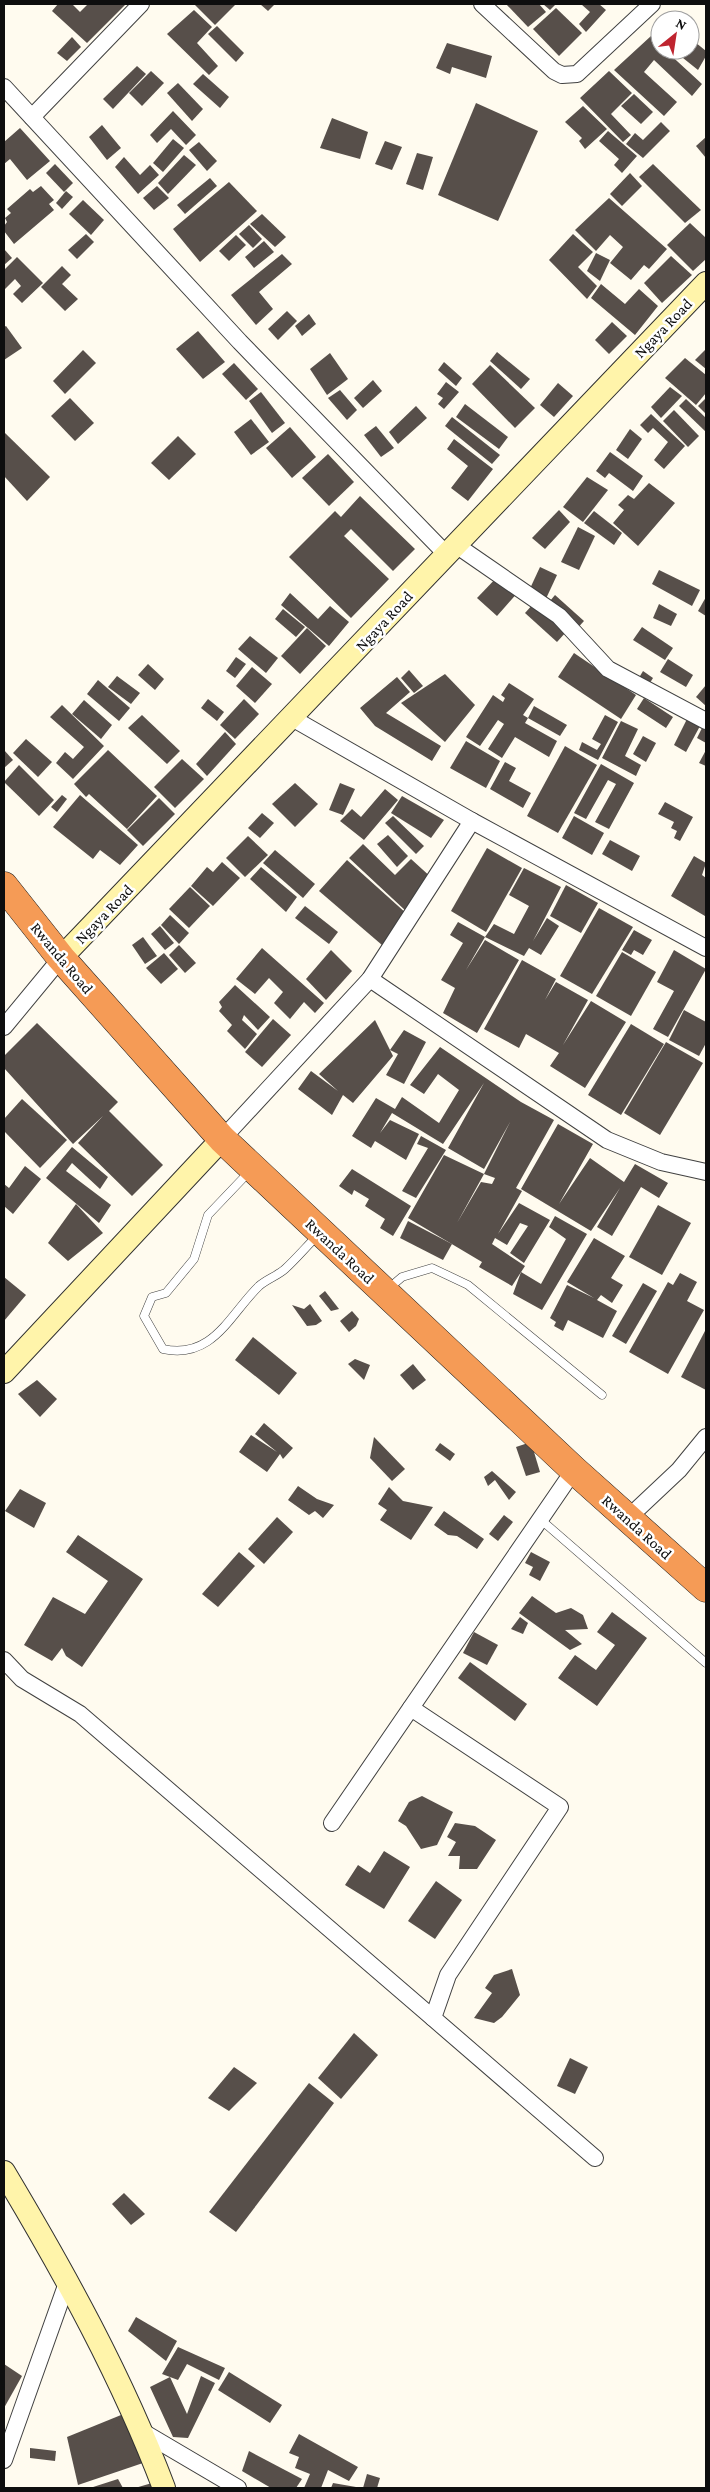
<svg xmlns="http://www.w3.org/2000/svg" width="710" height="2492" viewBox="0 0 710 2492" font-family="'Crimson Pro',serif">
<rect width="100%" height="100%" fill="#fffbef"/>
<g fill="#574f4a" fill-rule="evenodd">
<path d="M58,4H72L80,12L88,4H126L87,43L52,11Z"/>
<path d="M194,4H236L215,25Z"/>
<path d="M260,4H275L268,11Z"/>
<path d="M506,4H539L546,12L528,27Z"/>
<path d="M543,4H556L550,10Z"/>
<path d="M581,4H599L606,10L586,32L579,24L590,12Z"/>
<path d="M556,8L582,33L559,56L533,29Z"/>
<path d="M194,10L212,27L197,43L218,66L209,75L167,34Z"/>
<path d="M217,26L244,53L236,62L208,34Z"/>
<path d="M651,36L660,45V50H665L702,84L692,96L654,60L644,72L677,102L664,116L614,70Z"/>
<path d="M72,37L81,47L67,61L57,53Z"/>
<path d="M690,38L706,51V56L698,70L673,50H690Z"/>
<path d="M447,43L492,56L486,78L452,67L450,74L436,68Z"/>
<path d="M137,66L146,74L113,109L103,99Z"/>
<path d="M151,71L164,83L142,106L129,93Z"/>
<path d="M609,71L632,93L611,114L631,135L623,142L580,98Z"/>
<path d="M203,74L229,97L220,108L193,84Z"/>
<path d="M178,83L203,109L192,121L167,93Z"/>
<path d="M634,94L653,112L641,124L621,106Z"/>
<path d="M476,103L538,131L498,221L438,195Z"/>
<path d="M583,106L607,129L585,149L579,141L582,138L565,122Z"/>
<path d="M173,111L196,135L186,145L171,129L157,143L150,135Z"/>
<path d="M332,118L368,132L360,159L320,148Z"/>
<path d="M661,122L670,131L643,158L626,144L635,133L643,140Z"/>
<path d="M102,125L121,148L107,160L89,137Z"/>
<path d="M20,128L50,161L27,180L10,159L4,164V142Z"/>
<path d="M608,131L637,156L622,173L614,165L619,159L599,141Z"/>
<path d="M706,137V158L696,146Z"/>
<path d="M173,139L184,148L163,172L153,163Z"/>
<path d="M385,141L402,147L392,170L375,164Z"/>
<path d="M199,142L217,161L207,171L189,150Z"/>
<path d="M417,153L433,157L423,190L406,184Z"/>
<path d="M184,155L196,165L168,194L158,183Z"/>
<path d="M124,157L140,175L150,165L159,175L138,194L115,167Z"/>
<path d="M55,164L73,183L64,192L46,173Z"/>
<path d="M653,164L701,210L685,223L639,177Z"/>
<path d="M630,173L642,186L622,206L610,194Z"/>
<path d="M210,178L217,186L185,214L177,205Z"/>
<path d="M229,182L257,211L200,262L173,229Z"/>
<path d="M41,186L54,200L49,204L54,210L14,244L4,231V226L7,222L5,218L11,213L7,209L30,189L33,192Z"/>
<path d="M157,186L169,198L154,210L143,198Z"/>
<path d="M66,191L73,197L62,209L56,203Z"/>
<path d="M609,198L667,249L649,269L644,265L631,280L610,263L623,247L610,235L596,251L575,230Z"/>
<path d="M83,200L104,220L91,235L69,214Z"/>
<path d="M262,214L286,237L275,247L250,224Z"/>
<path d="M690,223L706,238V259L693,271L667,245Z"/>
<path d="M249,225L262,239L253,248L239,234Z"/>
<path d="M86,234L94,242L77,259L68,250Z"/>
<path d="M573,234L593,252L578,267L597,286L587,299L549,260Z"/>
<path d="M236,235L246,245L229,261L219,251Z"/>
<path d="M264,241L274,252L254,268L245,257Z"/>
<path d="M4,249L12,258L4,265Z"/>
<path d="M596,253L610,260L600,281L587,271Z"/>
<path d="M282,254L292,264L259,292L273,309L256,325L231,295Z"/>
<path d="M671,256L692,275L662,303L644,283Z"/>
<path d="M17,257L43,283L22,303L13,294L21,286L15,279L4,290V270Z"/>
<path d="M62,266L71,275L62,284L78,299L65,311L41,287Z"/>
<path d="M601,284L625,304L639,289L658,306L635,335L591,298Z"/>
<path d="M287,311L297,321L278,340L268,329Z"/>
<path d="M309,314L316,324L302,336L295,326Z"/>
<path d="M612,322L627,336L609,354L595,340Z"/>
<path d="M6,326L22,348L4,360V327Z"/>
<path d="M198,331L225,362L203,379L176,349Z"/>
<path d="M706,349V369L695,360Z"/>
<path d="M83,350L96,363L65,394L53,381Z"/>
<path d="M497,352L530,379L521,389L490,361Z"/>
<path d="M330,353L348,379L327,395L310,369Z"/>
<path d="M685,358L706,375V393L696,405L665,378Z"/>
<path d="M444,362L462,378L456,386L438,370Z"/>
<path d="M234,363L258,389L246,400L222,374Z"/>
<path d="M490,365L535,408L515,428L472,384Z"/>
<path d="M373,380L382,391L363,408L354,398Z"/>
<path d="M446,382L459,392L444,409L438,404L443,398L437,394Z"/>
<path d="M558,383L573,396L554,417L540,405Z"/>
<path d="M670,387L682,396L661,418L651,407Z"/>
<path d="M340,390L357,410L347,420L328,398Z"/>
<path d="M261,392L285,423L272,433L249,401Z"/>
<path d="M70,398L94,423L75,441L51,416Z"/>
<path d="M706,398V414L698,406Z"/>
<path d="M686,399L706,418V432L679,406Z"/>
<path d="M465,404L508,437L499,449L456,417Z"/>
<path d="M416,406L427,418L398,444L389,432Z"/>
<path d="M674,410L699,436L688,447L663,421Z"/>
<path d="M651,414L685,446L664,469L654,460L668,442L653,428L648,433L640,425Z"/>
<path d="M452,417L500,455L492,464L445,426Z"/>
<path d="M251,419L269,442L251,455L234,432Z"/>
<path d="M376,426L394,448L381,457L364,435Z"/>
<path d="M290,427L316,457L292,478L266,448Z"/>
<path d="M630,429L642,439L628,459L616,450Z"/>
<path d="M4,432L50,477L27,501L4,476Z"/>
<path d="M178,436L196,454L169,480L151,463Z"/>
<path d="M454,439L493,469L468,501L451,488L468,466L447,449Z"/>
<path d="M610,452L643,476L633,491L609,473L605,478L596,471Z"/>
<path d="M328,454L354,482L329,506L302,478Z"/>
<path d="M587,477L608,490L583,522L563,507Z"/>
<path d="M649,483L675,503L638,546L613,523L624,510L618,505L628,495L634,499Z"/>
<path d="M360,496L415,549L393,571L351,529L344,536L389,579L351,618L289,557L335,511L341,517Z"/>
<path d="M559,510L570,522L545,549L532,538Z"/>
<path d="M594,511L622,533L614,545L584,523Z"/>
<path d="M578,527L595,536L579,570L561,562Z"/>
<path d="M540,567L557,575L544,603L527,595Z"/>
<path d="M659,570L700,590L692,606L652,584Z"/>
<path d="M501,573L520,590L497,616L477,598Z"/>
<path d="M290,593L318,619L330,606L349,622L329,646L281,605Z"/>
<path d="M555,595L584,621L574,632L545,607Z"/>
<path d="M706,597V616L698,611Z"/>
<path d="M534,603L566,632L557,642L525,613Z"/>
<path d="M659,604L677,614L671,626L653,618Z"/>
<path d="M283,609L305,627L296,637L275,619Z"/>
<path d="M642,627L673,648L665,660L633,640Z"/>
<path d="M307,628L326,646L300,674L281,656Z"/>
<path d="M250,636L278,658L266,673L238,649Z"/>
<path d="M574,653L636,695L621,719L558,677Z"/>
<path d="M236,657L246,664L235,678L226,671Z"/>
<path d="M668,659L693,675L686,687L660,672Z"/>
<path d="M148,664L164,679L155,690L138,675Z"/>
<path d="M252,667L272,684L255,703L236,686Z"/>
<path d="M409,670L423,686L414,693L401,678Z"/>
<path d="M643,671L653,678L643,694L633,688Z"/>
<path d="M445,674L475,705L445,742L401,703Z"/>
<path d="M117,676L140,693L131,704L108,687Z"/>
<path d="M397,677L410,692L386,713L441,746L432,761L375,726L360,708Z"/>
<path d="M98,680L130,708L119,721L87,694Z"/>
<path d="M509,683L534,699L523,715L528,718L525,723L557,741L549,757L515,737L502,758L488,749L504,724L498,720L480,746L466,737L493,695L503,702L505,698L501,695Z"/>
<path d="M706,685V706L696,697Z"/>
<path d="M644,698L673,717L666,728L637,709Z"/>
<path d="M208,699L224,712L217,721L201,708Z"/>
<path d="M244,699L259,714L235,739L220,725Z"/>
<path d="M84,700L112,725L101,739L72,714Z"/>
<path d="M62,705L104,746L73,779L56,763L65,752L73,759L84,747L50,717Z"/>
<path d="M534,706L567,725L560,736L528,718Z"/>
<path d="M142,715L180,751L167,764L128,728Z"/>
<path d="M605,715L618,722L598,760L579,750L582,742L597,750L601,744L592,739Z"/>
<path d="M687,719L700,726L686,752L674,745Z"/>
<path d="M621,721L638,729L625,756L641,765L636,776L602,758Z"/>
<path d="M703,726L706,728V743L697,738Z"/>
<path d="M225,732L236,744L207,776L196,764Z"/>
<path d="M643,736L656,743L646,762L633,754Z"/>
<path d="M26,739L52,762L38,777L13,753Z"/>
<path d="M466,741L500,761L486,788L450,768Z"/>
<path d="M565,746L597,765L558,833L527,816Z"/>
<path d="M4,750L13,760L4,768Z"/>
<path d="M108,750L157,796L127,829L89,794L86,797L74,784Z"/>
<path d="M706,750V766L699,763Z"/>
<path d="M182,759L204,779L175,808L154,787Z"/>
<path d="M505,762L516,768L509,781L531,793L523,808L490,789Z"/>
<path d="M601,764L634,783L609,829L595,822L616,784L608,780L586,819L574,813Z"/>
<path d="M19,765L54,800L39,816L4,782Z"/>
<path d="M295,783L318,804L295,827L272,804Z"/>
<path d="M340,783L355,789L343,815L329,810Z"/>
<path d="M385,789L398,800L364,840L340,821L352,809L361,817Z"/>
<path d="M62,795L67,799L57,812L51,807Z"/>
<path d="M80,795L138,845L120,865L100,850L93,859L53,827Z"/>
<path d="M402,796L444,820L431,838L391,813Z"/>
<path d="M159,798L175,814L143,846L127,830Z"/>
<path d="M665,802L693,817L680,841L674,838L677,831L671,828L674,822L658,814Z"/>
<path d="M262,813L274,823L260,838L248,828Z"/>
<path d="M393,816L424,846L416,854L385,823Z"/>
<path d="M574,816L604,833L592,855L562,838Z"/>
<path d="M388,835L408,856L397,867L377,844Z"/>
<path d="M248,836L268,855L245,877L226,858Z"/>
<path d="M610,840L640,856L632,871L602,854Z"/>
<path d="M363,844L395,875L411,859L433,879L407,912L349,858Z"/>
<path d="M487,848L522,868L486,932L451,911Z"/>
<path d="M275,850L315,884L303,898L263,863Z"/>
<path d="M694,856L706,863L702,875L706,878L705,916L671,896Z"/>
<path d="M347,860L407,914L382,945L319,891Z"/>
<path d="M222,862L240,878L213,906L191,886L207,867L213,872Z"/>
<path d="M261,867L297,897L286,912L250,879Z"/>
<path d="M524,868L561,887L533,941L547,918L559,926L541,955L529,948L524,956L485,937L494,924L514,934L529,906L509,895Z"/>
<path d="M566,885L598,903L581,933L550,916Z"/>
<path d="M190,887L210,906L189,928L169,909Z"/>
<path d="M305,906L338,932L329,944L295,918Z"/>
<path d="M599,908L633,927L592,994L560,976Z"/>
<path d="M170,915L189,933L179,944L161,925Z"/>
<path d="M458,922L485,937L466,970L485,940L519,960L477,1033L443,1013L455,988L441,980L463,943L450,935Z"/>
<path d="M160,926L174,943L165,950L151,934Z"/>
<path d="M634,930L652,940L643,955L634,950L631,955L622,950Z"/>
<path d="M143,937L157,956L145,964L132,945Z"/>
<path d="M179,945L196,963L185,973L169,955Z"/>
<path d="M262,948L324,1003L315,1013L304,1002L290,1019L274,1003L283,992L269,978L255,994L236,979Z"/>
<path d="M331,950L352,971L326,1000L306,979Z"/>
<path d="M674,950L706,969L668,1037L653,1029L674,991L657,982Z"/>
<path d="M622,952L656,972L631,1016L596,996Z"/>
<path d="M164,953L178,969L161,984L146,968Z"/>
<path d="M522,960L556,979L545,1000L556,982L588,1000L563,1045L591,1001L626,1022L585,1088L550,1066L559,1053L526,1034L519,1048L484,1029Z"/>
<path d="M235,985L270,1017L258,1030L244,1015L242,1020L257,1034L245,1049L227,1031L232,1025L219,1011L222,1007L219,1002Z"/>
<path d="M684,1010L706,1022V1043L699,1056L669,1040Z"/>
<path d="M273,1019L291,1035L262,1067L245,1052Z"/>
<path d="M375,1020L393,1056L353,1103L343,1095L332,1115L298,1089L311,1071L338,1091L319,1074Z"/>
<path d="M37,1023L118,1102L109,1111L163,1165L132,1196L78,1143L103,1116L73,1144L4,1068V1056Z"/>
<path d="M631,1024L664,1044L621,1115L588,1095Z"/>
<path d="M404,1030L426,1042L404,1084L386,1075L398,1054L390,1050Z"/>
<path d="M666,1042L703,1063L660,1135L624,1113Z"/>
<path d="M440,1047L521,1102L554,1120L516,1188L522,1191L498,1234L519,1203L550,1220L524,1263L510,1253L528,1226L520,1223L507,1245L495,1238L492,1244L525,1266L512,1286L479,1267L482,1262L408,1218L444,1155L484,1174L510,1122L484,1169L448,1148L484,1083L443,1144L392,1113L380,1133L390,1120L419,1134L406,1160L375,1141L371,1148L352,1136L376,1098L395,1109L402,1097L439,1123L459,1090L438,1074L424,1094L410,1085ZM484,1174L495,1178L492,1184L481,1182L457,1223Z"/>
<path d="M22,1099L67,1140L40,1168L4,1131V1119Z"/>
<path d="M558,1124L593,1144L559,1204L590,1158L624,1182L635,1164L668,1183L659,1198L641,1187L612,1236L597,1227L620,1188L591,1231L521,1189Z"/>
<path d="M421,1136L446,1150L416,1198L402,1191L428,1148L417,1144Z"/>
<path d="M72,1147L108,1177L100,1189L72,1163L66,1171L111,1205L99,1223L46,1178Z"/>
<path d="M25,1166L41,1179L13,1214L4,1206V1184L9,1188Z"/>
<path d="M352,1169L411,1206L393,1236L380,1228L385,1219L365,1206L369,1199L354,1190L352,1195L339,1186Z"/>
<path d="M76,1204L103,1233L68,1261L48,1243Z"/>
<path d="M658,1205L691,1223L662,1275L629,1257Z"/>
<path d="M555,1216L587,1234L542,1310L513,1294L521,1272L541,1284L566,1239L549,1227Z"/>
<path d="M408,1221L452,1244L443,1260L400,1238Z"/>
<path d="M594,1238L625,1256L611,1278L623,1285L612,1303L601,1295L597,1300L617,1311L603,1338L568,1320L563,1331L554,1326L556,1322L550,1318L567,1285L594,1298L567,1282Z"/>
<path d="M680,1273L697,1282L687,1301L704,1310L668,1374L629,1352L668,1282L673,1285Z"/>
<path d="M4,1277L26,1295L4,1321Z"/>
<path d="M643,1283L657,1291L626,1344L612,1336Z"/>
<path d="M325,1291L339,1309L331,1311L319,1296Z"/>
<path d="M310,1304L322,1321L316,1325L307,1326L292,1305L304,1309Z"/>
<path d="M352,1311L359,1319L356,1326L349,1332L340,1321Z"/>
<path d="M706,1329V1390L681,1377Z"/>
<path d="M253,1337L297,1373L279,1395L235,1360Z"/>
<path d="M355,1359L370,1365L364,1380L348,1364Z"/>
<path d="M413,1364L426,1380L413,1390L400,1375Z"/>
<path d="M37,1380L57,1399L40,1417L18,1394Z"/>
<path d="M264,1423L293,1448L283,1459L280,1454L267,1472L239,1452L251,1435L277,1452L255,1434Z"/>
<path d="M374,1437L405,1469L392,1481L370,1458Z"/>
<path d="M531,1442L540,1472L526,1476L516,1447Z"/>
<path d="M440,1443L455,1454L450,1461L435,1450Z"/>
<path d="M492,1471L516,1492L509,1500L495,1480L488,1486L484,1477Z"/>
<path d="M298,1486L317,1499L334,1505L323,1518L315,1511L309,1515L288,1500Z"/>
<path d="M389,1487L403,1501L433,1507L411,1540L380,1520L387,1510L378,1504Z"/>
<path d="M20,1489L46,1503L34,1528L5,1511Z"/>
<path d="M444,1511L484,1539L477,1549L457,1536L448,1535L434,1525Z"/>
<path d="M504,1515L513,1522L498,1541L489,1534Z"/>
<path d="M277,1517L293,1532L264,1564L248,1549Z"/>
<path d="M78,1535L143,1579L82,1667L66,1656L62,1648L52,1661L24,1645L53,1597L85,1614L108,1581L66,1552Z"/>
<path d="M239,1552L255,1566L218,1607L202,1594Z"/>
<path d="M531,1552L550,1562L540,1581L529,1575L533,1567L525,1563Z"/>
<path d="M532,1596L556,1613L571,1608L583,1615L588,1629L565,1630L582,1644L570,1650L519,1613Z"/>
<path d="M612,1612L647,1638L597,1706L558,1678L575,1655L596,1670L615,1645L597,1632Z"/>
<path d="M520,1617L528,1623L523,1634L511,1629Z"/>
<path d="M474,1632L498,1645L487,1665L463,1653Z"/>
<path d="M470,1662L527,1704L515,1721L458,1678Z"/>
<path d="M422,1796L453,1812L437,1845L421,1849L406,1826L398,1821L409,1802Z"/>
<path d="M455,1823L475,1826L496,1840L477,1869H459L460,1856H448L456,1842L447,1837Z"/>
<path d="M384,1851L410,1867L384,1909L345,1885L358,1865L370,1873Z"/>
<path d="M436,1881L462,1900L435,1939L408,1921Z"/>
<path d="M512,1969L520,1995L502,2017L494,2023L474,2018L492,1993L485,1988L494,1975Z"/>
<path d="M354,2033L378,2055L341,2099L318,2078Z"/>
<path d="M570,2058L588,2067L575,2094L557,2086Z"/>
<path d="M234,2067L257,2083L229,2111L208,2098Z"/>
<path d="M309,2083L334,2103L236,2232L209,2212Z"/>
<path d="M124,2193L145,2214L131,2225L112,2204Z"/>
<path d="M136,2317L177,2341L166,2361L128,2331Z"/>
<path d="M178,2347L225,2368L219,2380L187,2364L178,2380L162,2374Z"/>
<path d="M4,2364L22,2376L4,2408Z"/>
<path d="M229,2372L282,2405L270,2423L218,2390Z"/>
<path d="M201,2376L215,2383L188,2438L173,2437L150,2387L170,2377L187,2414Z"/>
<path d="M126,2413L143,2463L78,2485L67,2437Z"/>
<path d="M299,2434L358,2467L349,2481L328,2470L321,2488H304L310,2474L295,2468L299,2457L289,2453Z"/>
<path d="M30,2448L56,2451L55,2461L30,2458Z"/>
<path d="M249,2451L302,2479L296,2488H271L242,2471Z"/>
<path d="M367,2474L380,2478L377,2488H363Z"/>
<path d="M118,2479L123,2488H90Z"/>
<path d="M152,2483L153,2488H135Z"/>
<path d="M333,2483L356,2487V2488H331Z"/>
</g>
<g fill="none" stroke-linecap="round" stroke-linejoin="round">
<defs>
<g id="lane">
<path d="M249,1172L208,1215L194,1259L166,1293L152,1297L144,1316L163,1349C213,1360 230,1314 259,1286C267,1279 277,1276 285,1269C296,1259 306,1247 317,1236"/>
<path d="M388,1289L402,1277L432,1268L468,1285L602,1395"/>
<path d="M540,1519L706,1663"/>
</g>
<g id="street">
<path d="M482,4L554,71L562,75L577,74L652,4"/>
<path d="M4,87L240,342L447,555"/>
<path d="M32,117L141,4"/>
<path d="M456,545L559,616L608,669L706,721"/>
<path d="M292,718L472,821L706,948"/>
<path d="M370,979L607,1140L661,1162L706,1172"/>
<path d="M4,1027L61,958"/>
<path d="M222,1139L370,979L472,821"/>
<path d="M628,1518L679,1470L706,1437"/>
<path d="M4,1660L22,1679L80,1714L433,2018"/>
<path d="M411,1708L560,1807L448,1975L433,2018L595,2158"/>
<path d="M332,1823L574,1470"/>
<path d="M143,2432L238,2488"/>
<path d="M4,2460L68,2280"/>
</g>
<g id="secondary">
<path d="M61,958L706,283"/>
<path d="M4,1372L222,1139"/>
<path d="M4,2172C65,2274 122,2377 164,2488"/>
</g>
<path id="highway" d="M4,886L61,958L222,1139L574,1470L706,1588"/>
</defs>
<use href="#lane" stroke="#414141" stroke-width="9"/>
<use href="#street" stroke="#414141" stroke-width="18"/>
<use href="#secondary" stroke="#303030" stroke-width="24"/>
<use href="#highway" stroke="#1f1f1f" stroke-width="29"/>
<use href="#lane" stroke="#fff" stroke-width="8"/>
<use href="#street" stroke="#fff" stroke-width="16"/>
<use href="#secondary" stroke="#fff4aa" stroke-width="22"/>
<use href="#highway" stroke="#f59b56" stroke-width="28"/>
</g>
<g text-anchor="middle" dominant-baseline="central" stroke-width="5" stroke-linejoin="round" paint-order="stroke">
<g font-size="16" fill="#0e0e0e" stroke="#fff">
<text transform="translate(663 328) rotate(-46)">Ngaya Road</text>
<text transform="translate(384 621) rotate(-47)">Ngaya Road</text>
<text transform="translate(104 914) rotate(-46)">Ngaya Road</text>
<text transform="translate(62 958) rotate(50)">Rwanda Road</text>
<text transform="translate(340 1251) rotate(43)">Rwanda Road</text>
<text transform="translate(637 1527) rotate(42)">Rwanda Road</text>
</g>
</g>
<rect width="710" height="2492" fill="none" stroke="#0e0e0e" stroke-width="10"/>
<g transform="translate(675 35) rotate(30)"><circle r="24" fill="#ffffff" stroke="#9f9f9f"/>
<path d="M0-4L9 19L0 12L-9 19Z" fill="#bf242f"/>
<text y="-8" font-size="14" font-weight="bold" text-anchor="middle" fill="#0e0e0e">N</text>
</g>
</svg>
